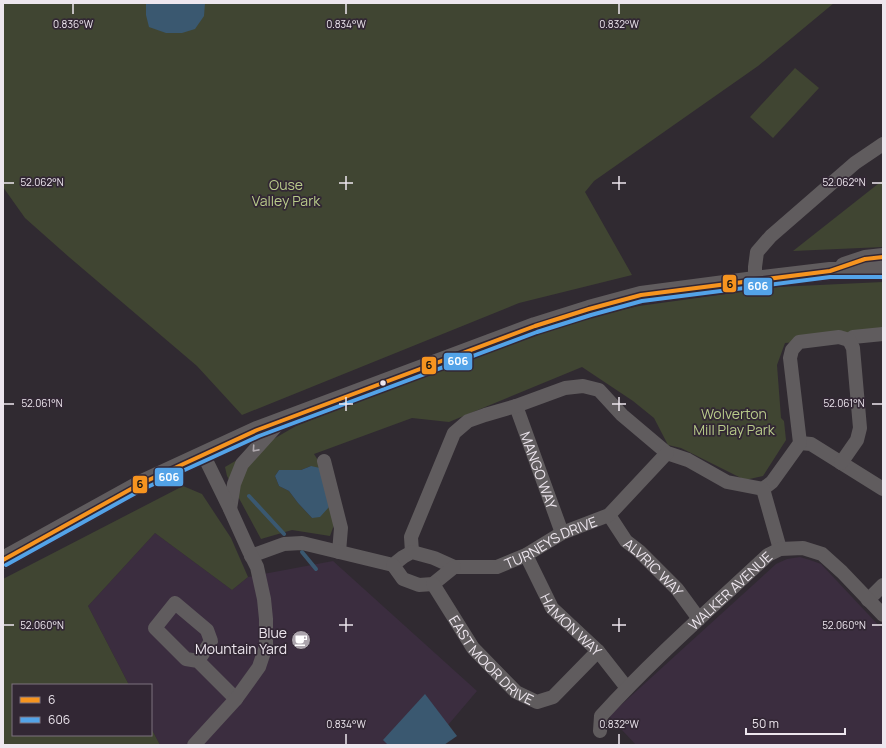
<svg xmlns="http://www.w3.org/2000/svg" width="886" height="748" viewBox="0 0 886 748" font-family="Manrope,sans-serif">
<rect width="100%" height="100%" fill="#302a31"/>
<g fill="#3b2d3f">
<path d="M155,533L232,590L248,577L333,561L477,691L431,745H160L151,728V685H129L88,606Z"/>
<path d="M800,557L810,560L821,564L883,630V745H636L609,716L776,564L787,559Z"/>
</g>
<g fill="#404532" fill-rule="evenodd">
<path d="M3,3H834L758,66L594,181L585,192L632,275L519,303L242,415L197,366L69,257L25,218L3,187Z"/>
<path d="M795,68L819,88L773,138L750,117Z"/>
<path d="M883,180V247L793,251Z"/>
<path d="M883,282V334L785,343L777,365L781,418L784,421L786,440L763,476L745,480L681,448L668,445L654,418L633,401L582,367L449,422L412,418L314,454L321,465L334,525L330,536L292,530L261,539L227,476L225,467L296,426L539,329L639,306L777,287ZM311,466L312,518L298,503L289,491L279,486L275,476L279,470H301Z"/>
<path d="M183,486L202,494L231,538L248,577L232,590L155,533L88,606L129,685H13V735H151V728L160,745H3V579Z"/>
</g>
<g fill="#3a5870">
<path d="M146,3H205L204,16L195,29L182,33H166L149,27L146,15Z"/>
<path d="M311,466L320,468L329,507L320,517L312,518L298,503L289,491L279,486L275,476L279,470H301Z"/>
<path d="M425,694L457,736L444,745H388L383,740Z"/>
</g>
<g fill="none" stroke-linecap="round" stroke-linejoin="round">
<g stroke="#3a5870" stroke-width="4">
<path d="M249,496L284,534"/>
<path d="M302,552L316,569"/>
</g>
<g stroke="#605c5e" stroke-width="14">
<path d="M755,280V267L757,252L771,236L855,163L883,144"/>
<path d="M849,340L853,337L883,334"/>
<path id="s1" d="M516,406L562,533"/>
<path d="M800,443L811,444L883,489"/>
<path d="M324,461L341,528L339,552"/>
<path d="M763,489L772,482L800,443L790,358L792,350L799,342L839,337L849,340L853,348L860,428L857,440L841,463"/>
<path d="M230,509L234,484L242,464L280,422"/>
<path id="s2" d="M609,515L626,541L639,551L677,589L699,619"/>
<path d="M412,552L411,537L454,433L468,421L485,415L516,406L565,388L583,386L599,390L622,415L667,453L688,460L727,482L763,489L780,549"/>
<path id="s3" d="M526,555L552,608L598,651L627,688"/>
<path id="s4" d="M251,556L284,544L302,543L393,565L403,557L412,552L434,558L454,567H497L526,555L562,533L609,515L667,453"/>
<path d="M393,565L403,579L419,585L433,584L454,567"/>
<path id="s5" d="M433,584L473,648L516,692L537,702L553,697L598,651"/>
<path d="M868,600L883,585"/>
<path d="M198,661L211,641L207,630L175,603L155,628L186,659L198,661L236,699"/>
<path id="s6" d="M600,731L601,716C653,659 711,608 768,555L780,549L803,548L822,554L842,572L883,615"/>
<path d="M194,745L236,699L259,667L266,646V619L264,599L257,567L249,551L230,509L203,454"/>
</g>
<g stroke="#605c5e" stroke-width="18">
<path d="M844,266L865,259L883,257"/>
<path d="M3,560L140,484L257,430L535,326L589,309L641,295L755,280L830,271H883"/>
</g>
<defs>
<path id="bus-1" d="M3,560L140,484L257,430L535,326L589,309L641,295L830,271L865,259L883,257"/>
<path id="bus-2" d="M6,565L143,489L259,436L537,332L591,315L642,301L830,277H883"/>
</defs>
<use href="#bus-1" stroke="#322734" stroke-width="7"/>
<use href="#bus-2" stroke="#322734" stroke-width="7"/>
<use href="#bus-1" stroke="#f6941f" stroke-width="4"/>
<use href="#bus-2" stroke="#53a3e8" stroke-width="4"/>
</g>
<defs><path id="oneway-chevron" d="M-2-3.5L2.5 0L-2 3.5" fill="none" stroke-width="1.6" stroke-linecap="round" stroke-linejoin="round"/></defs>
<use stroke="#aea8ad" href="#oneway-chevron" transform="translate(255 449) rotate(132)"/>
<path fill="none" stroke="#ede6ee" stroke-width="1.5" d="M73,4V14M346,4V14M619,4V14M346,176V190M619,176V190M4,183H14M339,183H353M612,183H626M872,183H882M346,397V411M619,397V411M4,404H14M339,404H353M612,404H626M872,404H882M346,618V632M619,618V632M4,625H14M339,625H353M612,625H626M872,625H882M346,734V744M619,734V744"/>
<defs>
<symbol id="cafe-disc" viewBox="-11 -11 22 22"><circle r="9.5" fill="#aba4ac" stroke="#322734"/><path d="M-5.5-4.5H6V0H3Q3 3.5 0 3.5H-2.5Q-5.5 3.5-5.5 0ZM3-3.2v2h1.7v-2ZM-6 4.5H4V6H-6Z" fill="#fff"/></symbol>
</defs>
<g fill-rule="evenodd">
<use href="#cafe-disc" x="290" y="629" width="22" height="22"/>
</g>
<circle fill="#ede6ee" stroke="#322734" stroke-width="1.5" cx="383" cy="383" r="3.5"/>
<g text-anchor="middle" dominant-baseline="central" stroke-width="3.5" stroke-linejoin="round" paint-order="stroke">
<g font-size="14" fill="#b8ca8a" stroke="#322734">
<text x="286" y="184">Ouse<tspan x="286" dy="16">Valley Park</tspan></text>
<text x="734" y="413">Wolverton<tspan x="734" dy="16">Mill Play Park</tspan></text>
</g>
<g font-size="14" fill="#ede6ee" stroke="#322734">
<text stroke="none"><textPath href="#s1" startOffset="68">MANGO WAY</textPath></text>
<text stroke="none"><textPath href="#s4" startOffset="317">TURNEYS DRIVE</textPath></text>
<text stroke="none"><textPath href="#s2" startOffset="69">ALVRIC WAY</textPath></text>
<text stroke="none"><textPath href="#s6" startOffset="195">WALKER AVENUE</textPath></text>
<text stroke="none"><textPath href="#s3" startOffset="84">HAMON WAY</textPath></text>
<text stroke="none"><textPath href="#s5" startOffset="97">EAST MOOR DRIVE</textPath></text>
</g>
<g font-size="14" fill="#ede6ee" stroke="#322734" text-anchor="end">
<text x="287" y="632">Blue<tspan x="287" dy="16">Mountain Yard</tspan></text>
</g>
</g>
<g font-size="10" text-anchor="middle" fill="#ede6ee" stroke="#322734" stroke-width="3.5" stroke-linejoin="round" paint-order="stroke">
<text x="73" y="28">0.836°W</text>
<text x="346" y="28">0.834°W</text>
<text x="619" y="28">0.832°W</text>
<text x="42" y="186">52.062°N</text>
<text x="844" y="186">52.062°N</text>
<text x="42" y="407">52.061°N</text>
<text x="844" y="407">52.061°N</text>
<text x="42" y="629">52.060°N</text>
<text x="844" y="629">52.060°N</text>
<text x="346" y="728">0.834°W</text>
<text x="619" y="728">0.832°W</text>
</g>
<g stroke="#322734" stroke-width="1.5">
<rect x="722" y="274" width="15" height="19" rx="4" fill="#f6941f"/>
<rect x="743" y="277" width="30" height="19" rx="4" fill="#53a3e8"/>
<rect x="443" y="352" width="30" height="19" rx="4" fill="#53a3e8"/>
<rect x="421" y="356" width="16" height="19" rx="4" fill="#f6941f"/>
<rect x="154" y="467" width="30" height="20" rx="4" fill="#53a3e8"/>
<rect x="132" y="475" width="16" height="19" rx="4" fill="#f6941f"/>
</g>
<g font-size="11" text-anchor="middle" font-weight="bold" fill="#fff">
<text x="758" y="290">606</text>
<text x="458" y="365">606</text>
<text x="169" y="481">606</text>
</g>
<g font-size="11" text-anchor="middle" font-weight="bold" fill="#111">
<text x="730" y="288">6</text>
<text x="429" y="369">6</text>
<text x="140" y="488">6</text>
</g>
<rect width="886" height="748" fill="none" stroke="#ede6ee" stroke-width="8"/>
<rect x="12" y="684" width="140" height="52" fill="#322734" stroke="#7d737e"/>
<rect x="20" y="697" width="20" height="6" fill="#f6941f" stroke="#7d737e"/>
<text x="48" y="704" font-size="12" fill="#ede6ee">6</text>
<rect x="20" y="717" width="20" height="6" fill="#53a3e8" stroke="#7d737e"/>
<text x="48" y="724" font-size="12" fill="#ede6ee">606</text>
<path d="M746 728v6h99v-6" fill="none" stroke="#ede6ee" stroke-width="2"/>
<text x="752" y="728" font-size="12" fill="#ede6ee" stroke="#322734" stroke-width="3" paint-order="stroke">50 m</text>
</svg>
